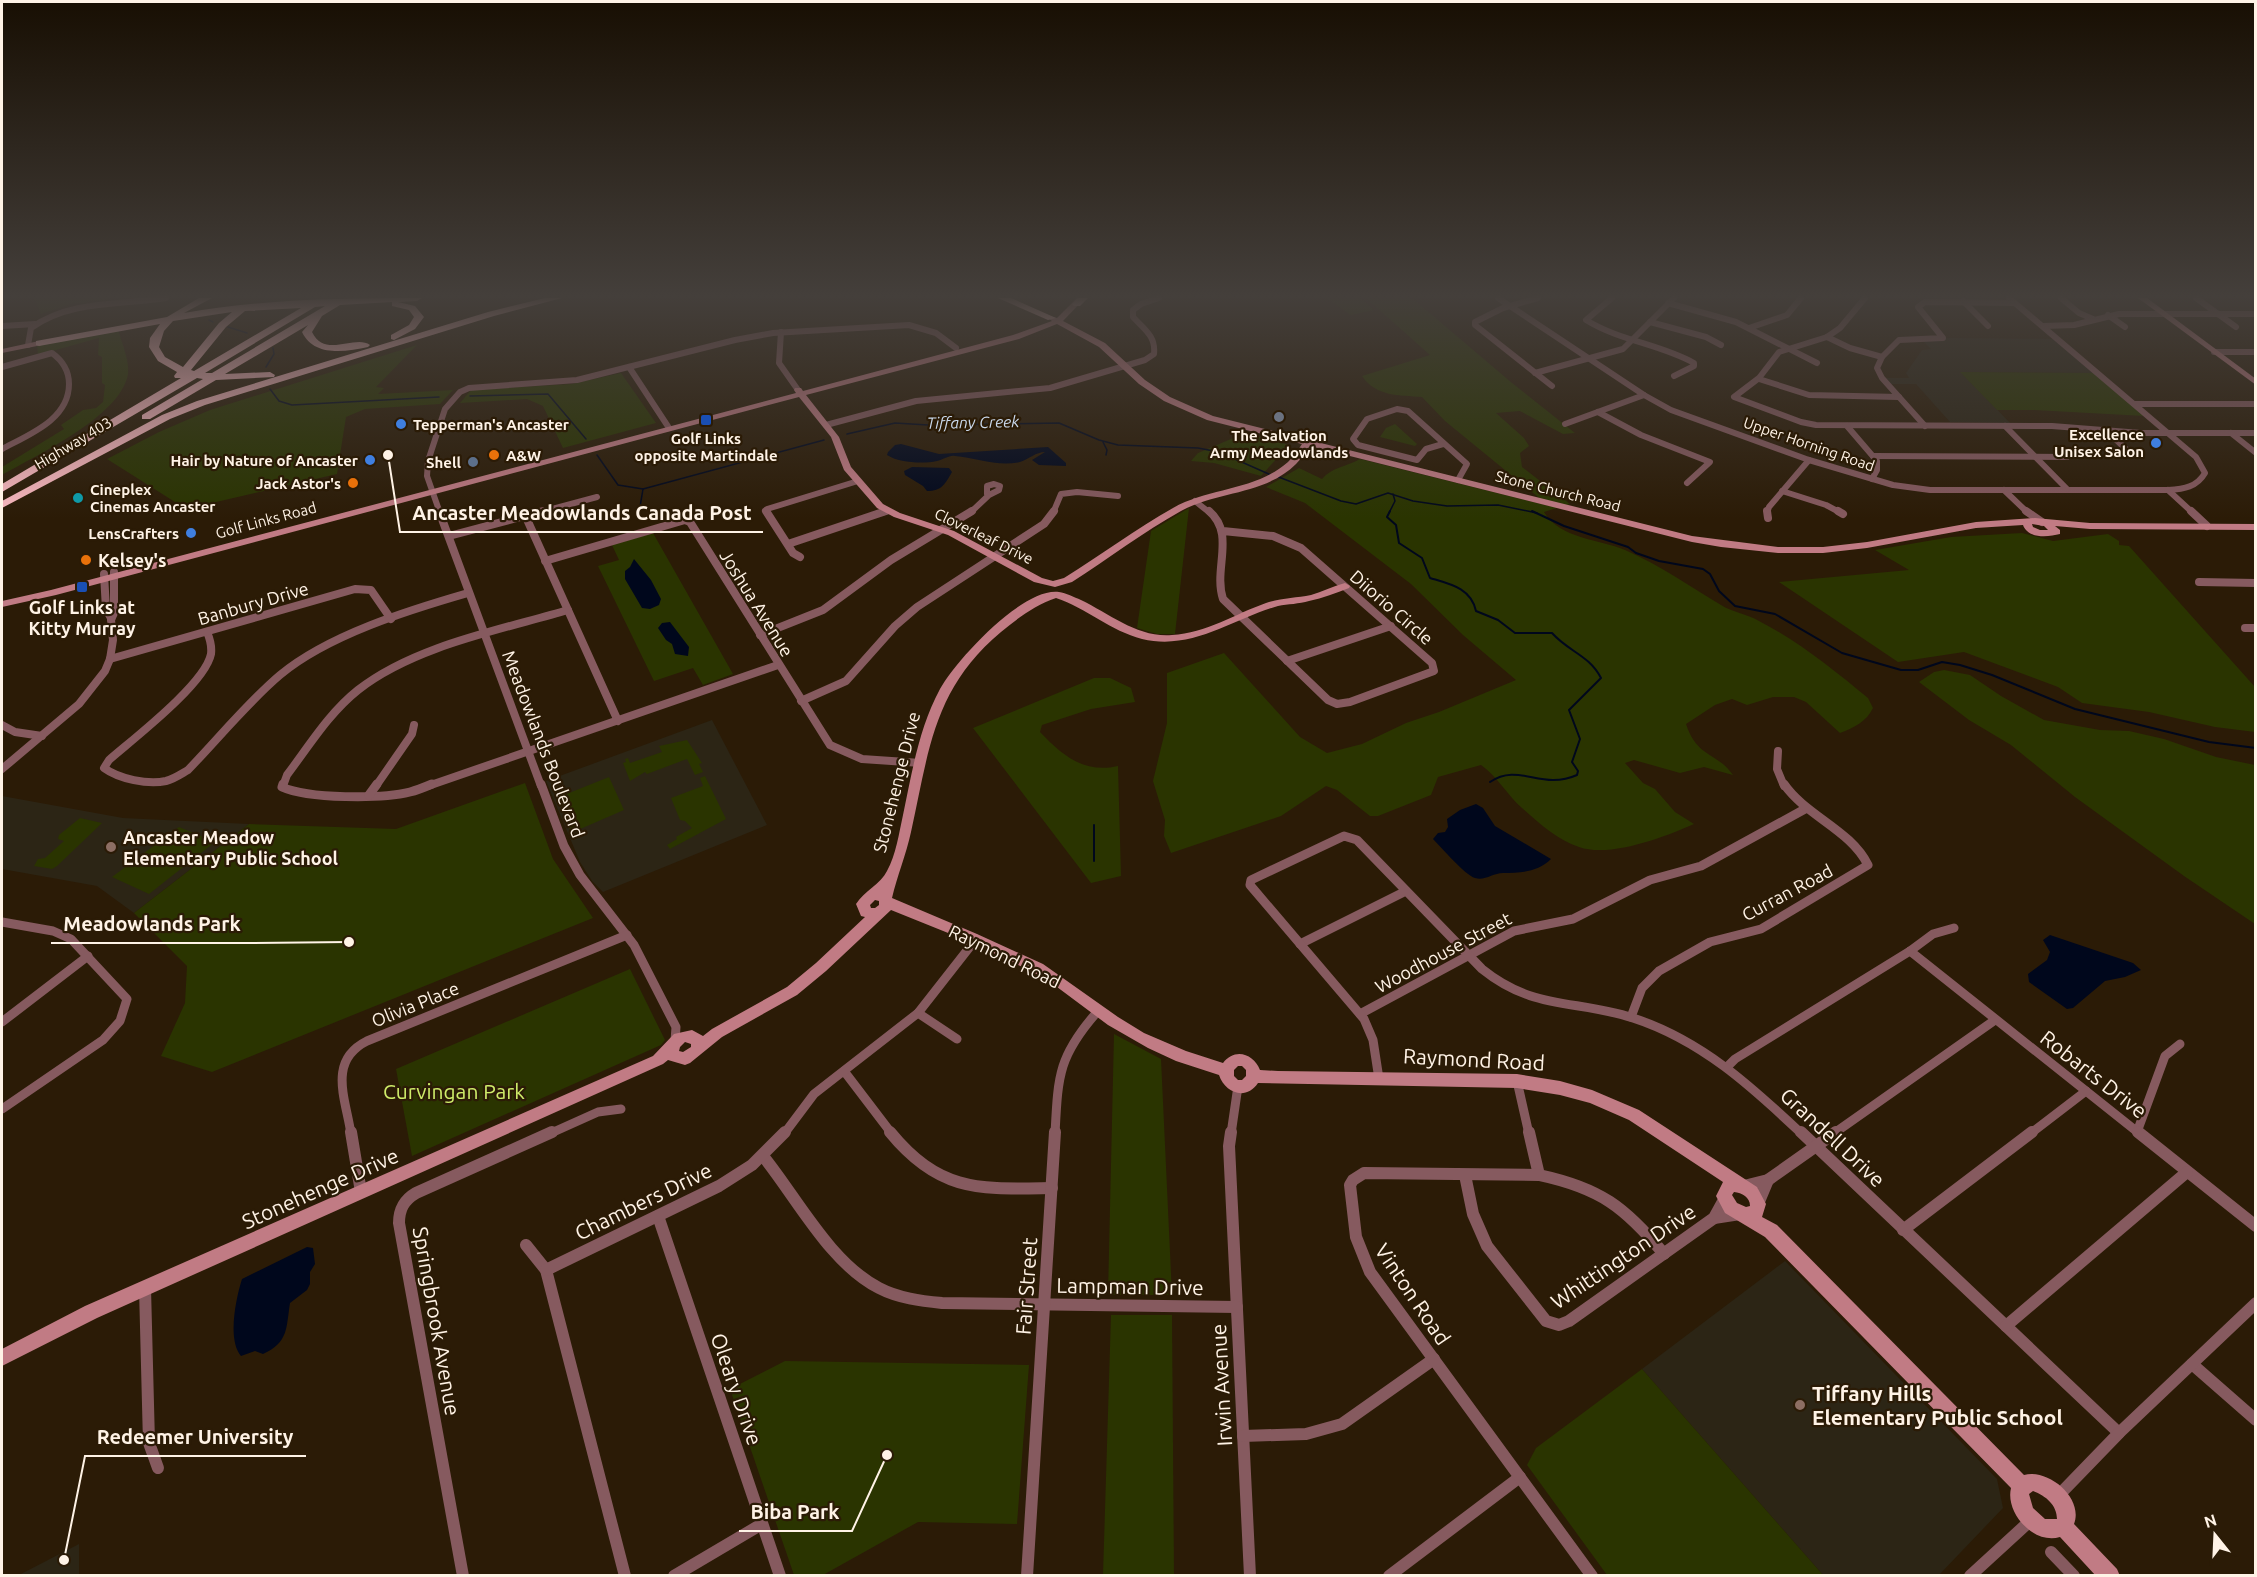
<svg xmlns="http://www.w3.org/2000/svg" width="2257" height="1577" viewBox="0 0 2257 1577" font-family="Ubuntu,sans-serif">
<rect width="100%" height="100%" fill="#2b1b06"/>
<g fill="#2c2515">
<path d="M1952,338L2053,339L2095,373L1961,372L2010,423L1950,422L1916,384H1891L1886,378H1909L1906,373L1922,350L1931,349L1921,339Z"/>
<path d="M712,720L767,825L603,892L592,881L580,862L546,781Z"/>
<path d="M2,796L123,818L249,824L134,913L97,886L2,869Z"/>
<path d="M1785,1261L1997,1479L2003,1508L1939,1575H1823L1642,1369Z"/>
<path d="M79,1544V1575H19Z"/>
</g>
<g fill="#2a3400">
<path d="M34,298H113L71,304L41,314Z"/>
<path d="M1326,298H1360L1374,310L1351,315Z"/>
<path d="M1366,298H1412L1512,383L1575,433L1563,434L1520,411L1496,413L1524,438L1529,446L1520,453L1522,467L1570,504L1544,512C1560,539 1599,539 1625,550C1660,565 1689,586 1721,605C1732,612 1747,614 1759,621C1798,641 1834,670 1868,698L1873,708C1867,721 1854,728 1840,733L1806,702L1794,697H1773L1747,705L1732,699L1715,705L1686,724C1697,758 1717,752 1733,775L1704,767L1680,773L1634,760L1625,763L1643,783L1655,789L1675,812L1694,824C1665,837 1610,858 1579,847C1557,840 1539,823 1522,808C1507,795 1498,777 1481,765L1438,777L1431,795L1378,816H1370L1337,790L1326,786L1281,816L1171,853L1164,836L1165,820L1153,781L1167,723V673L1224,653L1300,737L1327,753L1362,744L1406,723L1439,712L1516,680L1463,635L1411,584L1305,503L1266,487L1299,468L1322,479C1332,467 1346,467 1360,459L1549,506L1445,421L1422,397C1399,395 1376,397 1362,376L1430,355Z"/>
<path d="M118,329C121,341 130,361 128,374C121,416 37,455 2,475V467L64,429L61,425L83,410L96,408L103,402L105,385L102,383V357L98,355L99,338L38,355L37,345Z"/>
<path d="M417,345L376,387L384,388L378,394L453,390L440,404L365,409L346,417L337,474L186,509L107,459L159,432L210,410Z"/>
<path d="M1960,372L2095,373L2144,416L2034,410H1997Z"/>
<path d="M621,373L656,423L563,448L543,406L527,399L460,403L471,390L572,384Z"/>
<path d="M1395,424L1417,444L1415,446L1380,437L1386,428Z"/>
<path d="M1245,433L1289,445L1261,476L1214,463L1191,461L1198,453Z"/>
<path d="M1189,508L1175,634H1157L1137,628L1151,531Z"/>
<path d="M653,533L733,674L703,685L693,668L654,681L598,566L619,560L612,545Z"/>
<path d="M2022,533L2053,541L2108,534L2119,541V545L2129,546L2255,687V732L2215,727L2149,712L2082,703L2058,687L1964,652L1898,662L1779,582L1909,570L1875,550L1951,537Z"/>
<path d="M1944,670L1970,675L2001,696L2044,720L2100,730L2129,731L2164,739L2216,757L2255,765V924L2184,876L2075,797L2011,745L1969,720L1919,682L1934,672Z"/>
<path d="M1094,678H1110L1131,688L1135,702L1091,709L1042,725L1040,732C1062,755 1084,774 1118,766L1121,876L1091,883L973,728Z"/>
<path d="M687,740L702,763L699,764L703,772L695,775L687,759L647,774L645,772L630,781L623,763L626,762L625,759L628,758L630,763L662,752L659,746Z"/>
<path d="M705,776L726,819L670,849L667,845L677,839L676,837L692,828L685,821L680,820L671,798L703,786L700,778Z"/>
<path d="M609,777L624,810L571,833L559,797Z"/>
<path d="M525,783L553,859L593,918L212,1072L161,1056L185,1003L187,966L134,913L249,824L396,829Z"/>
<path d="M80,818L102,823L57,866L52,869L34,866L38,859L45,858L64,841L58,839L59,835Z"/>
<path d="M179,827L215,842L149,894L112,877Z"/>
<path d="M630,969L665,1040L661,1045L412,1156L396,1069Z"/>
<path d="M1114,1034L1161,1059L1172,1295H1108Z"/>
<path d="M1111,1315H1172L1174,1575H1103Z"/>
<path d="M785,1361L1029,1365L1017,1524L918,1522L823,1575H794L730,1389Z"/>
<path d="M1642,1369L1823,1575H1607L1527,1465L1536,1448Z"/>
</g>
<g fill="#00071c">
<path d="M901,444L939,454L1048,447L1066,463V466L1039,465L1032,460L1045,452C1036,452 1029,459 1020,462C998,467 976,458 955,456C949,455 943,460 937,461C923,464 899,463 887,455L888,452L895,445Z"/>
<path d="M912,467L949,468L952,472C945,484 942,491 927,491L923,486L905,475L904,471Z"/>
<path d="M634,559L651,580L661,599L659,605L650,609L642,608L625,579V571L630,567Z"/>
<path d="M670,622L689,647L688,656L675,654L672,644L666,640L658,628L662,623Z"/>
<path d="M1476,804L1483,808L1495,826L1551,859C1538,872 1520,873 1503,873C1493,873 1485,881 1475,878C1465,875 1442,848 1433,839L1438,833L1445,832L1448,827L1447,819L1460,810Z"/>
<path d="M2050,935L2133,963L2141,970L2125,977L2105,981L2073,1008L2067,1009L2029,982L2028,974L2047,960L2050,952L2043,940Z"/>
<path d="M307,1247L313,1248L315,1264L310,1272V1284L307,1290L290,1303C286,1328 289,1342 263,1354L255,1351L241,1356C227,1340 236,1298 242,1279Z"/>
</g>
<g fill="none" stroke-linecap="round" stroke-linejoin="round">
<g stroke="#00071c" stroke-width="1.5">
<path d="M209,320L213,322"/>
<path d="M228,327L247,333"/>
<path d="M266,367L274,354L273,348"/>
<path d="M270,389L279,401L292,405L439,397"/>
<path d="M470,396L548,394L586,439"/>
<path d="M847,434L895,423L928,425L1059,423L1099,440L1118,445L1198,448L1219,452L1271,475"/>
<path d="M1103,442L1107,450L1106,455"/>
<path d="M597,455L618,485L643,489L824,440"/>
<path d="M1276,476L1341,501L1356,504L1388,493L1413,501L1447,506L1498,505L1537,513"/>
<path d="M639,513L643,489"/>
<path d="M1389,513L1395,501L1393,494"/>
</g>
<g stroke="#00071c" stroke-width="2">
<path d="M1390,511L1387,517L1396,525L1399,543L1422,558L1430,578C1450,584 1471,588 1476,611L1498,620L1515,633H1552C1569,652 1589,655 1601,678L1569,710L1580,739L1572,762L1578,771L1577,775C1541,791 1519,762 1490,782"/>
<path d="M1532,511L1564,526L1628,547L1636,553L1659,561L1703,569L1710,574L1719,591L1735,606L1775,614L1842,653L1901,670H1918L1942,662L1960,665L1992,675L2075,709L2209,742L2256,748"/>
<path d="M638,517L639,511"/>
<path d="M1094,825V861"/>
</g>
<g stroke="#865a5f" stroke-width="6">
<path d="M1498,298L1644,395L1671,410L1809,460L1893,485L1930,490H2168C2184,489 2197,487 2205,473L2196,457L2009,298"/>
<path d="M1538,298L1503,308L1475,322V325L1552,386"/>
<path d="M1612,298L1586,320C1620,341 1660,344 1694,363V366L1674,376"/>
<path d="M1865,298L1840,328L1827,337L1779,352L1759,378L1734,397L1801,422L1816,425L2052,426L2141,433H2256"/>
<path d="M2061,298L2079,313L2093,319"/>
<path d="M2196,298L2236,327"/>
<path d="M1963,301L1988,326"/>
<path d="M1668,303L1736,322L1817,363"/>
<path d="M2108,315L2125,327"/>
<path d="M1650,322L1706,337L1721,345"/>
<path d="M2,326L35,324"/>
<path d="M2043,326L2074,325L2119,314H2256"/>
<path d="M1749,328L1787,315L1801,298"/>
<path d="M781,332L779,363L798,390"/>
<path d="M1827,337L1850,348L1882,357"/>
<path d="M28,345L31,328C70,300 120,305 166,298"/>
<path d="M2214,352H2256"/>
<path d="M2,367L52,353C63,361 69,371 69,384C69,420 28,435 2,449"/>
<path d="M629,367L669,428"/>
<path d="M1535,373L1623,349L1674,298"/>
<path d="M1759,379L1809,395L1899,397"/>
<path d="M2135,404H2256"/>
<path d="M1598,412L1641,435L1710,462L1687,483"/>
<path d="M1565,424L1644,395"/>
<path d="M826,425L916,401L1050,388L1145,360L1154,354C1156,336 1144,329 1133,317V310L1141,304L1159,298"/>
<path d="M1847,426L1877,461V470L1872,479"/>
<path d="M1925,426L1882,378L1877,368L1882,357L1899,340L1943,338L1918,307L1925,302L2014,303"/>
<path d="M2005,426L2067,489"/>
<path d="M2106,430L2132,455"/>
<path d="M2231,433L2256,453"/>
<path d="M1443,444L1426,449L1417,460L1358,445L1353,439L1367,419L1397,409L1408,411L1467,464L1458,480"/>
<path d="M1873,456L2067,457"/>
<path d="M2004,490L2028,513"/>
<path d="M2168,490L2193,513"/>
<path d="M1782,491L1826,505L1841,513"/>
<path d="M1195,501L1210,513"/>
<path d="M440,513L427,476L428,461L445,409L460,392L469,388L577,380L735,340L773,333L909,325L936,333L956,348"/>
<path d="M537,513L597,497"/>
<path d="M767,513V509L858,481"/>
<path d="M882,513L887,511"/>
<path d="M970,513L989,495L999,490L1000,486L994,484L987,486V494"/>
<path d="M1053,513L1061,494L1077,492L1118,496"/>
<path d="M1767,513L1769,507L1809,460"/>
</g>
<g stroke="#865a5f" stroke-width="8">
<path d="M439,511L541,786"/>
<path d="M766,511L793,553L800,557"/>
<path d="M1209,511C1236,534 1213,569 1223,599L1328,700L1337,704L1350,702L1434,671L1432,663L1301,548L1273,536L1223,531"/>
<path d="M1767,511L1768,518"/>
<path d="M1838,511L1843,514"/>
<path d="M2026,511L2042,522"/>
<path d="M2191,511L2207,526"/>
<path d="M525,515L618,721"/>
<path d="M449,536L543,511"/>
<path d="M788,544L886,511"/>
<path d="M545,561L685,520L690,522L830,745L862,759L921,763"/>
<path d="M104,574L106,609L111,618"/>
<path d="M2199,582L2256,583"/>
<path d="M2245,628H2256"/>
<path d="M207,632C210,639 212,646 211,654C205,684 133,739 109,760L104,768C119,779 148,785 166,781C174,779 181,774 188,770C218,739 248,702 280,675C328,635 409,610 468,593"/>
<path d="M760,635L823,610L891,560L972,511"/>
<path d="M110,659L355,589L371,590L391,619"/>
<path d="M1287,661L1391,626"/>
<path d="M801,701L846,681L895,626L917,607L1044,524L1054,511"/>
<path d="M2,725L15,732L42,736"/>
<path d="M1778,751L1777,769L1784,786"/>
<path d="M2,769L79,704L105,671L110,659L113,640L111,620L114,613V572"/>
<path d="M283,786L287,775C309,746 329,713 358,690C414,646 500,630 568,610"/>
<path d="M376,786L412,734L414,725"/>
<path d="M428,786L778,665"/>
</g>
<g stroke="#865a5f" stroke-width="9">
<path d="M283,784L282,787C308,799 382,799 410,792C418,790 425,787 432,784"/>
<path d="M541,784L564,846L580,875L634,945L676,1027L675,1041"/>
<path d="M369,795L377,784"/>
<path d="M2,922L53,931L71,939L127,999L120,1021L103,1040L2,1109"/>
<path d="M1300,944L1406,891"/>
<path d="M1910,951L2140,1134"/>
<path d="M918,1013L957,1039"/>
<path d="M1360,1014L1514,931L1573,919L1650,880L1701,866L1805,809"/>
<path d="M1631,1017L1642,988L1659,971L1710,942L1761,929L1868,865C1851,830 1806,816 1784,784"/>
<path d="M2,1022L88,956"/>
<path d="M1727,1067L1735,1059L1910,951L1933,934L1954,928"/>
<path d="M844,1071L892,1134"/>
<path d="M1379,1079L1373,1040L1364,1019L1250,885L1251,880L1344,836L1357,840L1482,969C1534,1011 1575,999 1633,1018C1701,1040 1751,1086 1802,1134"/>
<path d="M1517,1081L1529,1134"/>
<path d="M2137,1132L2165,1056L2180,1044"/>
<path d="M351,1134C346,1099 327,1061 367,1041L627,935"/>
<path d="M549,1134L598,1112L621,1109"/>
<path d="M784,1134L814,1094L918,1013L976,939"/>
<path d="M1055,1134C1058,1076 1058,1056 1098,1011"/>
<path d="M1231,1134L1238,1086"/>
<path d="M1833,1134L1995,1020"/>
<path d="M2030,1134L2086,1091"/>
</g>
<g stroke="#865a5f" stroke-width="12">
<path d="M351,1132L361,1192"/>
<path d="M890,1132C940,1193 980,1189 1052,1188"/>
<path d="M1231,1132L1229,1146L1250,1576"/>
<path d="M1529,1132L1539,1175"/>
<path d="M1801,1132L2119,1433"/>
<path d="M2138,1132L2256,1226"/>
<path d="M763,1156C797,1198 830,1263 879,1288C898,1298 921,1301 942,1303L1237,1307"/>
<path d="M1465,1175L1473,1214L1487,1246L1546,1321L1559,1325L1569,1321L1714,1218L1725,1198"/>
<path d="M1744,1186L1768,1180L1836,1132"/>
<path d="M1758,1204L1768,1180"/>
<path d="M658,1216L780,1576"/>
<path d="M1714,1218L1740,1214"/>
<path d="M1903,1230L2032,1132"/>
<path d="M526,1245L546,1270L625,1576"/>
<path d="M546,1270L719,1186L752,1165L785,1132"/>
<path d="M145,1288L149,1443L158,1468"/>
<path d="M2006,1326L2187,1172"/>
<path d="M2192,1364L2256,1420"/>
<path d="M1243,1436L1306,1434L1342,1424L1434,1359"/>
<path d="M2058,1496L2119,1433L2256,1303"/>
<path d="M2051,1552L2074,1576"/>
<path d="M463,1576L399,1223C399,1209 404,1200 416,1193L552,1132"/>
<path d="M674,1576L762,1524"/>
<path d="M1027,1576L1055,1132"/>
<path d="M1389,1576L1520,1477"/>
<path d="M1592,1576L1370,1272L1356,1237L1350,1185L1353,1180L1364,1173L1539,1175C1600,1188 1625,1207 1664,1254"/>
<path d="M1970,1576L2031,1520"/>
</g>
<g fill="#c17b84" fill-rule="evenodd">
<path d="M1077,298H1085L1063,321L1105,343L1145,380L1170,397L1213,416L1692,536L1778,547H1823L1867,542L1976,522L2035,518L2090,523L2256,524V530L2090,529L2055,526L2060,530V534C2048,537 2028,539 2023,525L1976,528L1867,548L1823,553H1778L1721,547L1692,542L1310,446C1305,452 1301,459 1296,464C1265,495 1217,491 1181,511C1143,532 1108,559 1072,582L1055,587L1034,582L948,535L894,517L877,508L844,470L831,437L799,397L56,595L2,607V601L51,590L796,393L794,390L795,388H801L803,391L1013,335L1052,321L1048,318L1049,316L1057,318ZM1057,324L1099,347L1139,384L1164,401L1207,420L1302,444C1298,450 1293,457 1288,462C1255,491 1210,487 1173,508C1136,529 1101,555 1064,578L1053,581L1042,578L954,531L900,513L883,504L851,467L839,437L806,395L1019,339ZM2032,524L2044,526L2048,530H2040L2033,527Z"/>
<path d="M2138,298H2147L2256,379V385Z"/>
<path d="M39,341H42V345L2,353V349Z"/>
<path d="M1345,583L1350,586L1349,588C1336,593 1323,598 1309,601C1299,604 1288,604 1278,606C1232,619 1193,651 1142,639C1111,631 1086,608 1056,598C1035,605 1018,618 1001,632C933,689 929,751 911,832C906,855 897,876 892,898L977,934L1043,964L1118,1017L1144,1033L1186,1051L1223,1063C1235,1047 1254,1054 1260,1070L1278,1071L1517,1074L1560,1081L1592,1090L1639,1110L1757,1187L1766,1204L1762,1217L1777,1225L2024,1475C2048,1468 2084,1498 2074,1524L2117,1569L2120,1576H2096L2060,1537C2034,1545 2005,1513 2011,1488L1765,1237L1725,1213L1716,1196L1723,1182L1629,1120L1590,1103L1560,1095L1517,1088L1258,1083C1246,1101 1225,1093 1219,1075L1176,1061L1148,1048L1108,1025L1053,984L1033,972L968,941L891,910L826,971L797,995L722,1037L690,1063L685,1065L668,1060L663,1064L97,1318L2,1366V1349L85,1306L653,1056L674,1034L692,1030L703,1036L712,1029L787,987L816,963L865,917L861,916L856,904C864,891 881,884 887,871C896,855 899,833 903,815C912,772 919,728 940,689C956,660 1023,587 1059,592C1066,593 1074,597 1081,600C1110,614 1138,638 1172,635C1206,633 1235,614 1266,603C1281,598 1296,598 1311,595C1322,592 1333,586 1345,583ZM875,900L879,901V905L875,908H871L870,905ZM685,1042L691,1044V1047L683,1052L679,1051L680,1047ZM1238,1066H1242L1246,1070V1076L1242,1080H1238L1234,1076V1070ZM1734,1192C1742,1193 1750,1197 1750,1206L1746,1207L1737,1203L1732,1195ZM2033,1491C2046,1496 2057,1505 2057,1519H2045L2033,1508L2029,1494Z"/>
</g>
<g fill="#febbc2" fill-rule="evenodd">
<path d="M199,298H212L184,313C262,299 345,298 422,298L417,301L398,302L415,306L424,317L415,329L394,340L391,339V335L409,325L414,317L409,310L392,306V302L340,305L322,316L312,332C325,359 355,334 370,345L368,347C345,352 314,357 302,332L308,325L225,374L270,372L275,375L274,377L216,380L150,419H142V415L203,379L197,378L2,492V484L181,378H175L174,376L177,372L158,361L149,347L150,338L160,324L39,346L36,345V341L167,317ZM325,306L212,373H205L315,307ZM301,308L194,371L191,370L226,327L245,311ZM232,312L219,323L183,367L165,357L159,347L164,331L173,321Z"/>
<path d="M545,298H562L494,316L205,405L170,419L2,508V501L162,415L197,401L488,312Z"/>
<path d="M998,298H1011L1056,318L1048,320Z"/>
<path d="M1078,298H1088L1080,306H1074L1072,304Z"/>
</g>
</g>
<linearGradient id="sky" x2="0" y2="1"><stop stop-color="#180f03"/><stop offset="0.57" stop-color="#443f3b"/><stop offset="1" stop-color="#443f3b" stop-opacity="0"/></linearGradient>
<rect width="2257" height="519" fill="url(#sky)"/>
<circle fill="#6b7280" stroke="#2b1b06" stroke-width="2" cx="1279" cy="417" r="6"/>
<g fill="#1a4fb4" stroke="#2b1b06" stroke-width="2">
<rect x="700" y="414" width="12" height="12" rx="3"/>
<rect x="76" y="581" width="12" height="12" rx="3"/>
</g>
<g fill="#3f7fe0" stroke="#2b1b06" stroke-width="2">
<circle cx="401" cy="424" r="6"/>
<circle cx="2156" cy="443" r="6"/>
<circle cx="370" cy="460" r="6"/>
<circle cx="191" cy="533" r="6"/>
</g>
<g fill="#e8710a" stroke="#2b1b06" stroke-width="2">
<circle cx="494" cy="455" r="6"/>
<circle cx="353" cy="483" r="6"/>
<circle cx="86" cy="560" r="6"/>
</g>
<circle fill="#5c6f8a" stroke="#2b1b06" stroke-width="2" cx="473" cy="462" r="6"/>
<circle fill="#0f9aa8" stroke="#2b1b06" stroke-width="2" cx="78" cy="498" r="6"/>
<g fill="#8d6e63" stroke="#2b1b06" stroke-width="2">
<circle cx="111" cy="847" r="6"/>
<circle cx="1800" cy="1405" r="6"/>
</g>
<g text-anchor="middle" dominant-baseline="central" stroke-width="4.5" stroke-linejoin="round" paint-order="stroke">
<g font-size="15" font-weight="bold" fill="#fff3e6" stroke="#2b1b06" text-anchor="end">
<text x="413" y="424" text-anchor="start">Tepperman's Ancaster</text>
<text x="2144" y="434">Excellence<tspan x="2144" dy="17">Unisex Salon</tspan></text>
<text x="1279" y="435" text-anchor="middle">The Salvation<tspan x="1279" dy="17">Army Meadowlands</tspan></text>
<text x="706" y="438" text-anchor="middle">Golf Links<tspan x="706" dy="17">opposite Martindale</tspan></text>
<text x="506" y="455" text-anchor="start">A&amp;W</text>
<text x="358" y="460">Hair by Nature of Ancaster</text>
<text x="461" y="462">Shell</text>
<text x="341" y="483">Jack Astor's</text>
<text x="90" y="489" text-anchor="start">Cineplex<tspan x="90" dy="17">Cinemas Ancaster</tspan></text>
<text x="179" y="533">LensCrafters</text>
</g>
<g font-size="15" fill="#fff3e6" stroke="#2b1b06">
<text transform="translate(73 443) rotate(-31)">Highway 403</text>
<text transform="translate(1809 444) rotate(19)">Upper Horning Road</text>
<text transform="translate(1558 491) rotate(14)">Stone Church Road</text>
<text transform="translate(266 520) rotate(-15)">Golf Links Road</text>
<text transform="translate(984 536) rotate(26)">Cloverleaf Drive</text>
</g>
<g font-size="16" font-style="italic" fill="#c9d8ec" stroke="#2b1b06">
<text transform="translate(973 422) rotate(-1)">Tiffany Creek</text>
</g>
<g font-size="18" font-weight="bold" fill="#fff3e6" stroke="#2b1b06" text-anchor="start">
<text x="98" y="560">Kelsey's</text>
<text x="82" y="607" text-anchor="middle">Golf Links at<tspan x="82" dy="21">Kitty Murray</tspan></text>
<text x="123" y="837">Ancaster Meadow<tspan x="123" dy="21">Elementary Public School</tspan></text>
</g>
<g font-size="18" fill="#fff3e6" stroke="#2b1b06">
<text transform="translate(253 603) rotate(-16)">Banbury Drive</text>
<text transform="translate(757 603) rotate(58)">Joshua Avenue</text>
<text transform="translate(1392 607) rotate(41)">Diiorio Circle</text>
<text transform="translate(544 744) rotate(69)">Meadowlands Boulevard</text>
<text transform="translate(896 782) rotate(-76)">Stonehenge Drive</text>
<text transform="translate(1787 892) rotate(-28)">Curran Road</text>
<text transform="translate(1443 952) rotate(-28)">Woodhouse Street</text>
<text transform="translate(1005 956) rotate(26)">Raymond Road</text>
<text transform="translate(415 1004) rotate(-22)">Olivia Place</text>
</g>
<g font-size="21" fill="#fff3e6" stroke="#2b1b06">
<text transform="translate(1474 1059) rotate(3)">Raymond Road</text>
<text transform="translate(2094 1074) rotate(38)">Robarts Drive</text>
<text transform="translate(1833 1137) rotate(43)">Grandell Drive</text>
<text transform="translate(320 1188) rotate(-24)">Stonehenge Drive</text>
<text transform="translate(643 1201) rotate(-26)">Chambers Drive</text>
<text transform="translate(1623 1256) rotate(-34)">Whittington Drive</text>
<text transform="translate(1026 1286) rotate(-86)">Fair Street</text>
<text transform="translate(1130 1286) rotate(1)">Lampman Drive</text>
<text transform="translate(1413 1294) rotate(56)">Vinton Road</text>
<text transform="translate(437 1321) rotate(80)">Springbrook Avenue</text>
<text transform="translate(1221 1385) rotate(-93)">Irwin Avenue</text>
<text transform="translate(737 1389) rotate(71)">Oleary Drive</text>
</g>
<g font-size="21" fill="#cfec6a" stroke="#2b1b06">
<text x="454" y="1091">Curvingan Park</text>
</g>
<g font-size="21" font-weight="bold" fill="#fff3e6" stroke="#2b1b06" text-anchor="start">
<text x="1812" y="1393">Tiffany Hills<tspan x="1812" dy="24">Elementary Public School</tspan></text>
</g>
</g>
<path fill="none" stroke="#fff3e6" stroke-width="2" d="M388 455L400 532H763M349 942L253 943H51M64 1560L85 1456H306M887 1455L852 1531H739"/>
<g fill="#fff3e6" stroke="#2b1b06" stroke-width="2">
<circle cx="388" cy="455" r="6"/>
<circle cx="349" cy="942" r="6"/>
<circle cx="64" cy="1560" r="6"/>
<circle cx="887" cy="1455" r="6"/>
</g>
<g font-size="20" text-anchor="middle" font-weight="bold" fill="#fff3e6" stroke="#2b1b06" stroke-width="4.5" stroke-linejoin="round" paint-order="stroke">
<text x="582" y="520">Ancaster Meadowlands Canada Post</text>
<text x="152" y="931">Meadowlands Park</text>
<text x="195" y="1444">Redeemer University</text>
<text x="795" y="1519">Biba Park</text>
</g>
<rect width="2257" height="1577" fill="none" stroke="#fff3e6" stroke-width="6"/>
<g transform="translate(2215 1535) rotate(342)" stroke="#2b1b06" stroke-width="4.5" paint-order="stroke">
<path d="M0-4.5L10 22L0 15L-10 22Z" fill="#fff3e6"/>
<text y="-9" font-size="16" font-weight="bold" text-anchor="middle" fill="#fff3e6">N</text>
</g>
</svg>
